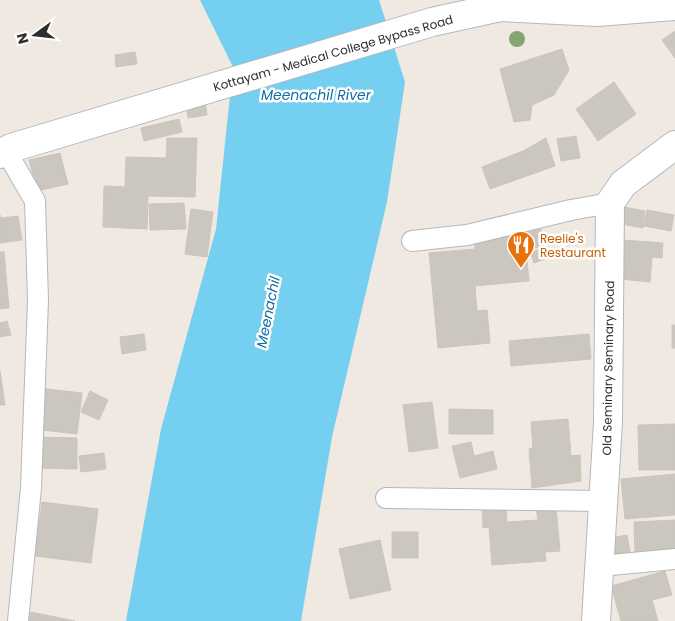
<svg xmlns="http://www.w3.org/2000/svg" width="675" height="621" viewBox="0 0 675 621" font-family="Poppins,sans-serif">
<rect width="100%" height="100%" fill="#efe9e1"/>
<path fill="#75cff0" d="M200,0H379L405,82L387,202L332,437L301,621H126L161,429L216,229L233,67Z"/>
<g fill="#cbc7bf" stroke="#cbc5ba">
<path d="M675,31V58L662,40Z"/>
<path d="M562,49L569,70L554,95L532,105L530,120L514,122L500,69Z"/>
<path d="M135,52L137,64L116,67L115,55Z"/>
<path d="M614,82L636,114L598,141L576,109Z"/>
<path d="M205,102L207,115L188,118L186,105Z"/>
<path d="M179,119L182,132L144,141L141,128Z"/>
<path d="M576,136L580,158L561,161L557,139Z"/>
<path d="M167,138H197L195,197L148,196L147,229L103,227L104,186L125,187L126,157L166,158Z"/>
<path d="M546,138L555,166L490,189L482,167L523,151Z"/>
<path d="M60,153L68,184L37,191L29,160Z"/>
<path d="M184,203L186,229L150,230L149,204Z"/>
<path d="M618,206L645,211L643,228L616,223Z"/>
<path d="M191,209L213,212L207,257L185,254Z"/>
<path d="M647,210L674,215L671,231L644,226Z"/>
<path d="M0,215L1,218L18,216L22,240L0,243Z"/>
<path d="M541,229L543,247L526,249L529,281L475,286L477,311L487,310L490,343L438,348L429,253L475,249L474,235Z"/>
<path d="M623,240L663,243L662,258L652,257L650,282L620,279Z"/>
<path d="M545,248L548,258L534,263L530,252Z"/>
<path d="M0,252H4L9,308L0,309Z"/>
<path d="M7,321L11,335L0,337V323Z"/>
<rect x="672" y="325" width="3" height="23"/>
<path d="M144,334L146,350L122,354L120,337Z"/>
<path d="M589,334L591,359L511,366L509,341Z"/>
<path d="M0,371L5,405H0Z"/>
<path d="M38,388L82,393L77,434L33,429Z"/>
<path d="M90,391L108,400L99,420L81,412Z"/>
<path d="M432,402L438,448L409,452L403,405Z"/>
<path d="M449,409L493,410V434H449Z"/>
<path d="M568,419L571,456L580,455L581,481L532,488L529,449L533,448L531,422Z"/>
<path d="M675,424V470H639L638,425Z"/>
<path d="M35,437L77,438V469L34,468Z"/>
<path d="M471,442L474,456L493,451L497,469L460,478L452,446Z"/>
<path d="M104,453L106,469L81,472L79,456Z"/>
<path d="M675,474V515L625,519L621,479Z"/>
<path d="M42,502L98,509L91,563L35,556Z"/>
<path d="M506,504L507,522L538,520L536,507L556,506L560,551L545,552L546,561L492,565L489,527L483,528L482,506Z"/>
<path d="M675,520V552L635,554L634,522Z"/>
<rect x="392" y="532" width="26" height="26"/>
<path d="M627,535L630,552L613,555L611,538Z"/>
<path d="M380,540L391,590L350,599L339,549Z"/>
<path d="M665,571L672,595L652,600L658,621H621L611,586Z"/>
<path d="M31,612L75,621H29Z"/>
</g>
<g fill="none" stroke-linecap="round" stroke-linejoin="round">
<defs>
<g id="street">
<path d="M6,151L35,201L38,300L31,488L18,621"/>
<path d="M412,241L467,235L571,210L610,203"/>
<path d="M386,498L604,501"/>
<path d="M600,566L675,559"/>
</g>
<g id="secondary">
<path d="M0,154L11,148L432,22L500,7L597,12L675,6"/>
<path d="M596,621L608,422L610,203L623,184L675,145"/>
</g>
</defs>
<use href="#street" stroke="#b4b7c1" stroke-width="22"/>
<use href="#secondary" stroke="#b4b7c1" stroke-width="30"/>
<use href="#street" stroke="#fff" stroke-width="20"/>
<use href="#secondary" stroke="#fff" stroke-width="28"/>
</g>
<circle fill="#84a574" cx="517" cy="39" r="8"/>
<defs>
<symbol id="restaurant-pin" viewBox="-11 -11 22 30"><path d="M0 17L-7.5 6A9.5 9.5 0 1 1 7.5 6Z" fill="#e8710a" stroke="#fff"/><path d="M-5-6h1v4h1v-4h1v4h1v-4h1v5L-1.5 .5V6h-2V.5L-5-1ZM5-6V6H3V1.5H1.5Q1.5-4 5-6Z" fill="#fff"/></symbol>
</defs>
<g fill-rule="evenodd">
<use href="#restaurant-pin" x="505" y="229" width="32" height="43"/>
</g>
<g text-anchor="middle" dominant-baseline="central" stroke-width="5" stroke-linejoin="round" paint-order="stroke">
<g font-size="12" fill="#2e2e2e" stroke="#fff">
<text transform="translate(333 53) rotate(-16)">Kottayam - Medical College Bypass Road</text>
<text transform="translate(608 368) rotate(-89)">Old Seminary Seminary Road</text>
</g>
<g font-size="12" fill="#c56008" stroke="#fff" text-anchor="start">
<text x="540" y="238">Reelie's<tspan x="540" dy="14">Restaurant</tspan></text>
</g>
<g font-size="14" font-style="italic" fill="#0d6fa3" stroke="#fff">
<text x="316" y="95">Meenachil River</text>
<text transform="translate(268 312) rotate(-79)">Meenachil</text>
</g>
</g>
<g transform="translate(35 35) rotate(255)" stroke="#ffffff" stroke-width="4" paint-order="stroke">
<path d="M0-4L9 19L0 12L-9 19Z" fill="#2e2e2e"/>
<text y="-8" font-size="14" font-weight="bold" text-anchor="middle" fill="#2e2e2e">N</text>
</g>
</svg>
